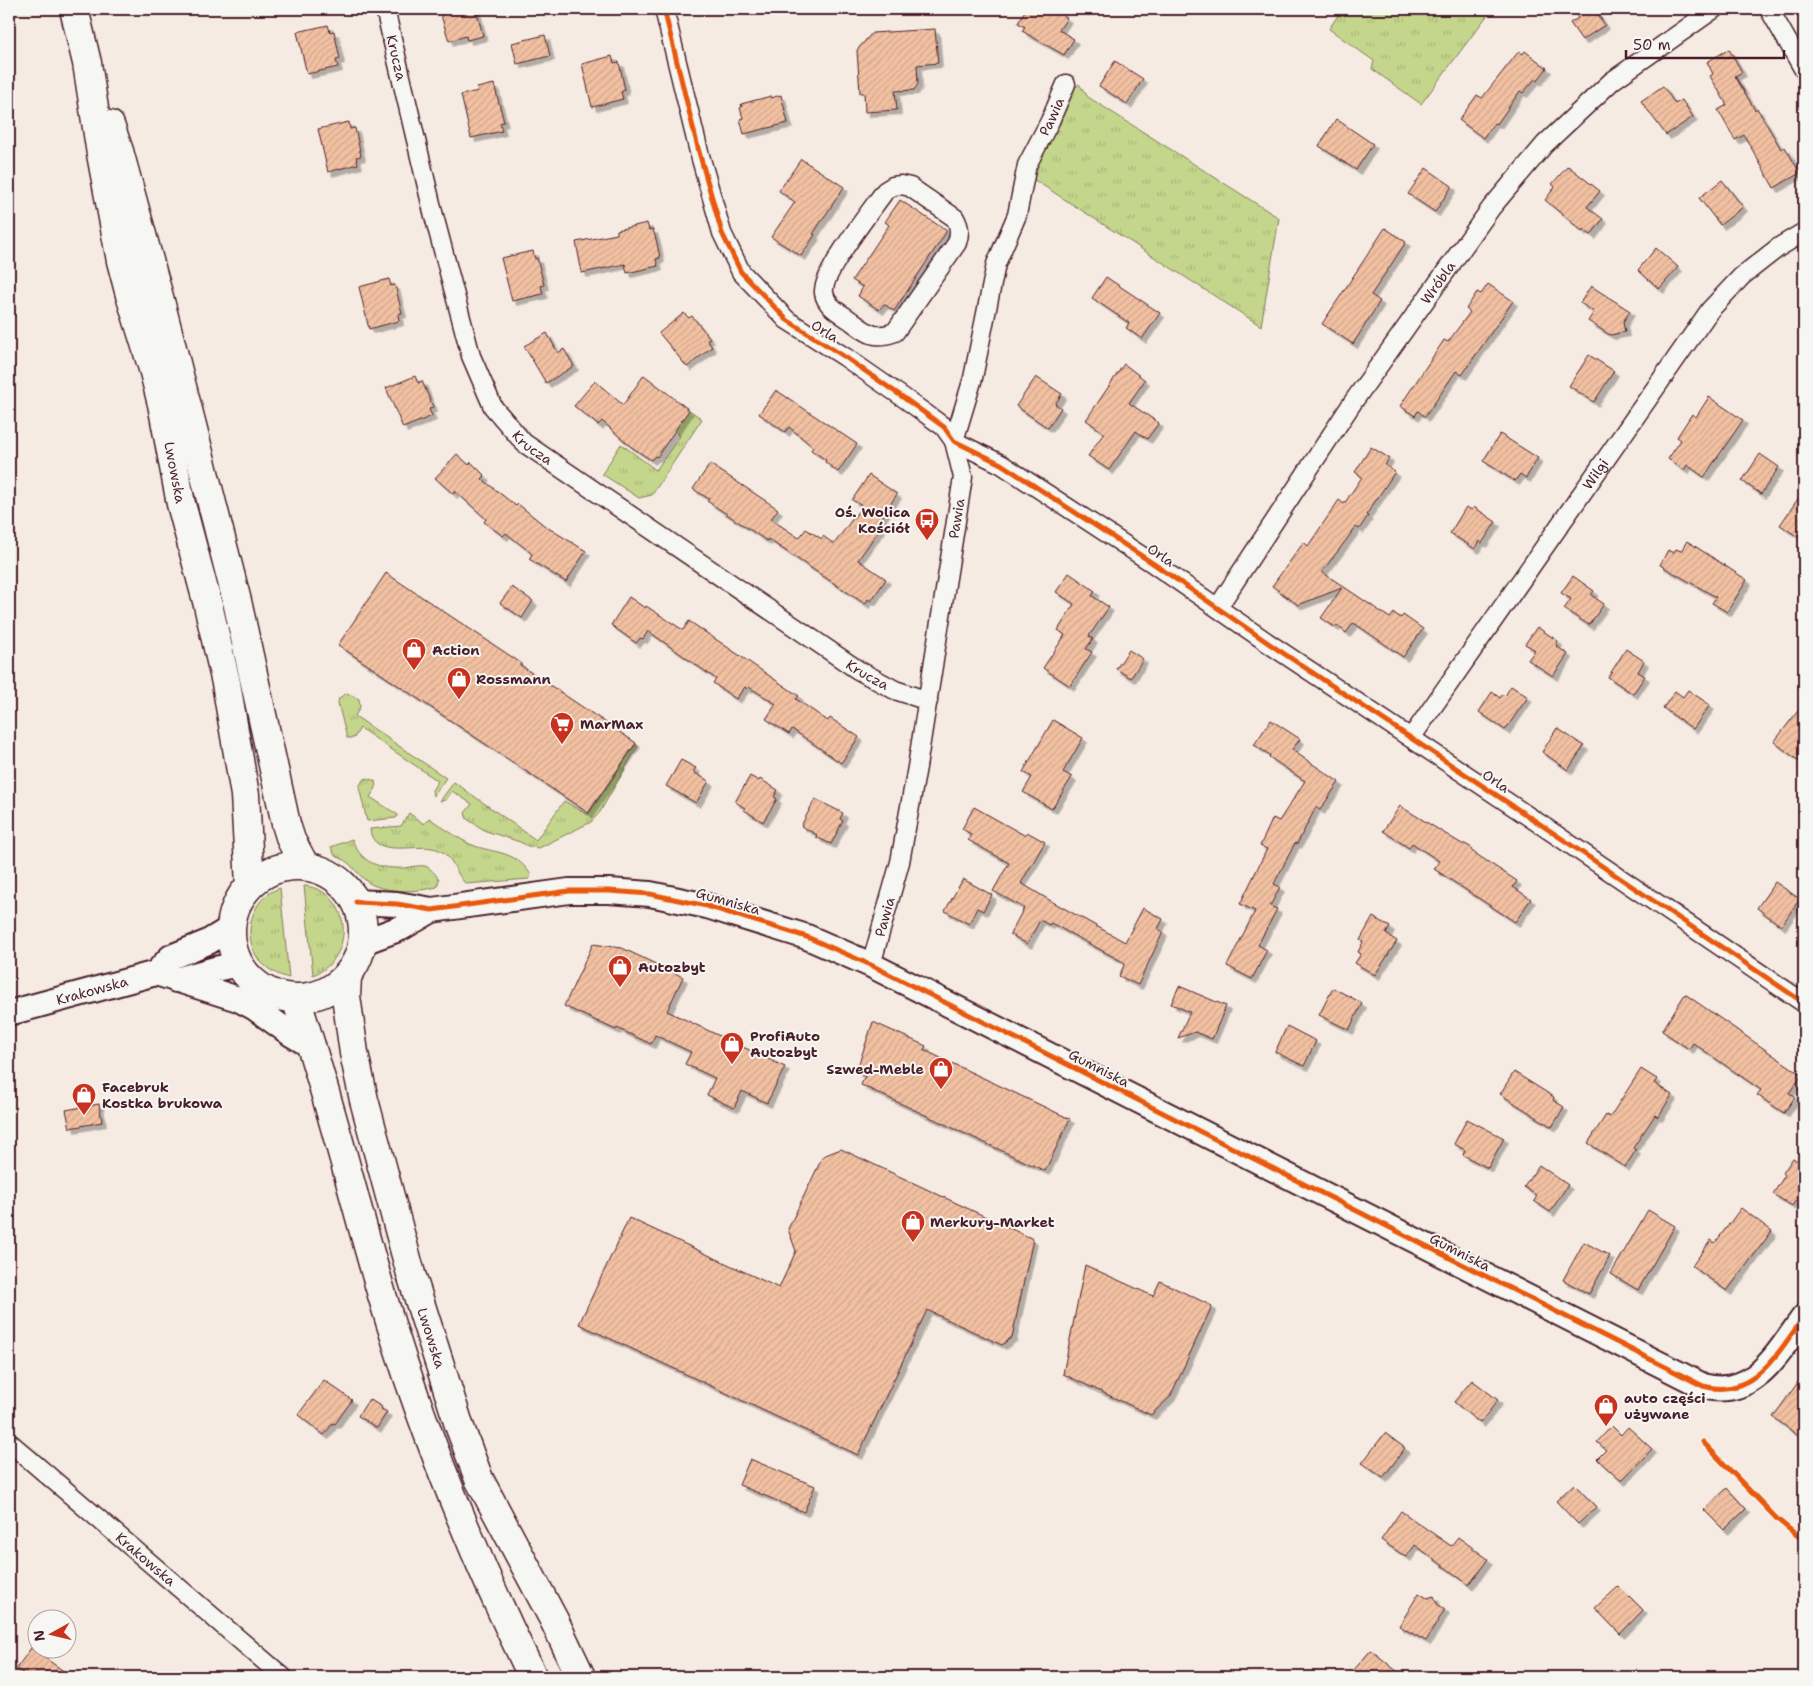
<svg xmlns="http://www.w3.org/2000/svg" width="1813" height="1686" viewBox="0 0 1813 1686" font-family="'Shantell Sans',sans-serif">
<defs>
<pattern id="grass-tufts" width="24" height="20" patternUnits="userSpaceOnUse" patternTransform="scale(1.25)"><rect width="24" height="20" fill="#c3d68b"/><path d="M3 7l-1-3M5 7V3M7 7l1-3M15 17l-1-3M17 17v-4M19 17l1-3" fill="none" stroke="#a9b778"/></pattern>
<pattern id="building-hatch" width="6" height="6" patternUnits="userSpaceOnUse" patternTransform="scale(1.25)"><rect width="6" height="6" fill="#f2c1a2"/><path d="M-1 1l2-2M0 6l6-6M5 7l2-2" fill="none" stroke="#d1a58c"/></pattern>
<filter id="shadow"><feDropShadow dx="4.5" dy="4.5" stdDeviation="0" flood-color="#0004"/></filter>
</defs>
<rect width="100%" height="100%" fill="#f5ebe2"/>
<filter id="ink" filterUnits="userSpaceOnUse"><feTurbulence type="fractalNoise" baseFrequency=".02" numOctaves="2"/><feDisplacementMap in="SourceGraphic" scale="10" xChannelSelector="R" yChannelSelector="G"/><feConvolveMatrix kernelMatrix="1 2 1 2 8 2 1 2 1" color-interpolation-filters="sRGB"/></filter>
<g filter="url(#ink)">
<g fill="url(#grass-tufts)" stroke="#867a5b">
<path d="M1342,9H1492L1421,104L1372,69L1374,61L1329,29Z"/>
<path d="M1079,84L1088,97L1279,218L1261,326L1033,179L1031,174L1069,94Z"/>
<path d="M681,404L702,419L652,495L639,498L602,474L621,444L656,470L680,436L666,422Z"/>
<path d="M347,693L359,699L360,707L355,716L446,778L433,796L432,790L438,781L360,728L354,738H347L338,703L339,698Z"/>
<path d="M636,744L638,746L600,812L591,822L539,848L530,847L520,842L486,831L467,819L465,813L472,804L452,791L446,800L440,801L454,782L536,840L564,801L588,815Z"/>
<path d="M367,778L375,781L376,788L370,797L398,815L396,818L367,821L359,787L363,780Z"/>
<path d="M409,813L424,824L429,818C441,826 453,835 466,842C490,855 514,847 531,875L529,879L466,884C455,874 454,857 439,850C421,841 372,861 370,829L401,826Z"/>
<path d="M352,839C361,864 380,869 405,868C411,867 419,865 425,866C431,868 435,874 439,879L437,887C418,892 381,894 365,880C355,871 349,860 335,856L331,847Z"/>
<path d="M304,886C352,890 357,958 313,975Z"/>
<path d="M280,888L289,978C277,975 267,969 259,960C241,936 251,897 280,888Z"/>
</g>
<g fill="url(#building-hatch)" stroke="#4a1f2b" filter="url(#shadow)">
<path d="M439,9H476L483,36L467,40L466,36L449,41Z"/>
<path d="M1026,9H1052L1067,18L1059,30L1074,39L1064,55L1022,31L1025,27L1018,23Z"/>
<path d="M1572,9H1594L1605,25L1582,40L1570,23L1578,18Z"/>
<path d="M328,25L330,32L334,31L340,59L336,60L338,67L307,74L297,32Z"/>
<path d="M935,29L938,63L917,65L918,84L914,90L895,91L897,110L865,112L864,93H860L857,50L872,33Z"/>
<path d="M545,35L550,56L517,64L512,43Z"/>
<path d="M1729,49L1742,72L1735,76L1755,110L1757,108L1781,149L1785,147L1800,173L1774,188L1744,135L1735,140L1718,110L1727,105L1710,76L1713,74L1707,62Z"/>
<path d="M1519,51L1523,54L1525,51L1547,68L1537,81L1535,79L1523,93L1520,91L1497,124L1494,123L1483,138L1459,120L1477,95L1482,98Z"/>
<path d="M612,56L614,63L619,62L625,90L621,92L623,99L592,107L582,64Z"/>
<path d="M1115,61L1143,79L1127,104L1099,86Z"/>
<path d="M494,84L504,122L500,123L502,131L471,138L461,95L478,91L477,88Z"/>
<path d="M1663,86L1675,104L1682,100L1693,117L1666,135L1641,101Z"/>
<path d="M781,95L788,123L744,134L740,119L743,118L740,108L742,107L741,104L771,96V98Z"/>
<path d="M1336,119L1373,144L1356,170L1319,146Z"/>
<path d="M349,122L350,129L355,128L361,156L356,157L358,164L328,172L318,129Z"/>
<path d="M801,159L844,187L813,234L815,235L801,256L771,237L795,202L779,191Z"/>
<path d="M1568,166L1600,191L1587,207L1603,219L1591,235L1583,229L1582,231L1545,200L1555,187L1552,184Z"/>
<path d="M1426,168L1452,186L1435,212L1408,194Z"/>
<path d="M1722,180L1743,207L1720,225L1699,198Z"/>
<path d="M900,200L947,231L894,311L884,304L879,310L858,296L863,287L852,280L889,225L885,222Z"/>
<path d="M647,223L649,230L653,229L657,243L660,258L656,259L658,266L627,273L625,264L582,273L576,242L617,234V230Z"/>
<path d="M1385,228L1406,242L1371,295L1380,301L1353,344L1322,324Z"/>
<path d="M1656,248L1678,267L1659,289L1638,270Z"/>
<path d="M533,251L535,259L537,258L544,285L541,286L543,294L512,301L501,258Z"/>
<path d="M1106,277L1160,313L1142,339L1126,328L1129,323L1092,298Z"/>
<path d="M389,279L391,286L395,285L402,313L398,314L399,321L369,329L359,287Z"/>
<path d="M1488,284L1513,301L1462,375L1456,371L1425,417L1418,411L1415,416L1400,406L1444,340L1448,342L1470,312L1466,309L1477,292L1481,294Z"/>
<path d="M1591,286L1630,311L1623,322L1625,332L1610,335L1588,321L1594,312L1580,303Z"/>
<path d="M684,313L689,318L692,316L710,338L707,340L712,347L687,367L659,333Z"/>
<path d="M547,333L558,353L564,349L574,366L546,383L524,346Z"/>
<path d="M1589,355L1614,371L1594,402L1569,386Z"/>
<path d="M1124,364L1145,380L1129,403L1159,423L1147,439L1136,431L1109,470L1088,456L1104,433L1086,420Z"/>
<path d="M644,375L689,410L657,457L655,456L651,460L630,446L602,421L598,425L574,406L595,381L623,405Z"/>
<path d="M415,376L418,383L422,381L433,407L429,409L432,416L403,428L386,388Z"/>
<path d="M1036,377L1062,394L1055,404L1061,408L1048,428L1016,406Z"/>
<path d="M776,390L857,444L838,472L825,462L826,460L811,450L813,447L789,427L785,432L759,414Z"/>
<path d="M1709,397L1743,420L1704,477L1687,465L1684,470L1668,459L1681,440L1677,437L1692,414L1696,417Z"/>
<path d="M1500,434L1538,458L1526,478L1520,474L1515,481L1483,461Z"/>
<path d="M1371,447L1389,458L1385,465L1395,472L1366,515L1368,516L1359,529L1356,527L1322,572L1390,618L1394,613L1401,618L1403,615L1423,629L1403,657L1357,625L1353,623L1346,633L1337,625L1335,627L1321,618L1342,588L1298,605L1272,586L1304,542L1308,546L1339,500L1344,504L1362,477L1355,472Z"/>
<path d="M457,454L469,465L471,462L485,476L482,479L516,506L518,504L545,526L586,551L566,582L529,559L532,554L531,553L506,533L503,536L484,522L486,519L455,491L453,494L435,478Z"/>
<path d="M1760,454L1779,467L1761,494L1742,481Z"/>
<path d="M710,464L778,509L771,519L799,538L806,529L822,539L823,536L834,544L862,506L852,500L869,475L897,494L877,524L881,527L858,560L886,579L871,601L868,599L865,604L805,564L768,539L767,541L707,501L709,499L693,489Z"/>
<path d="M1804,490V541L1780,525Z"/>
<path d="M1466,507L1472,510L1474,507L1496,522L1482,543L1480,541L1475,549L1450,533Z"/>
<path d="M1687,541L1747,580L1727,612L1712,603L1716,597L1660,565L1668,550L1673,553L1676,549L1681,551Z"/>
<path d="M386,573L521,663L520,665L636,743L588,813L338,645Z"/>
<path d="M1069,573L1095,591L1092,596L1109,607L1089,636L1093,639L1086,649L1092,652L1070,686L1043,668L1065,635L1058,630L1074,604L1056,592Z"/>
<path d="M1573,576L1594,591L1591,595L1604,604L1589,625L1564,609L1571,599L1561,593Z"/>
<path d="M512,587L533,601L522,618L500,603Z"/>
<path d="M629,597L645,608L646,606L683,630L689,621L799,696L796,699L828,721L830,718L859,737L841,763L792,729L789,734L766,719L776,704L749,687L747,689L745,687L736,699L713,683L716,679L648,631L643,639L640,638L636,643L611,625Z"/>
<path d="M1537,627L1558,641L1556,646L1568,654L1553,676L1528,660L1535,650L1525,644Z"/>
<path d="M1626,649L1644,661L1638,672L1645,676L1633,694L1608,677Z"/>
<path d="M1129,650L1143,659L1131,678L1116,669Z"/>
<path d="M1511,686L1528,697L1505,730L1479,712L1492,692L1500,698L1503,694L1505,696Z"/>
<path d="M1688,690L1710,705L1693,729L1663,708L1675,691L1683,697Z"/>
<path d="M1804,703V765L1774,742Z"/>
<path d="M1053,720L1083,738L1063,772L1072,777L1052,809L1023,792L1032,777L1023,772Z"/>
<path d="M1271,720L1300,739L1292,750L1339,782L1320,810L1316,807L1297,844L1295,843L1274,884L1280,887L1270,906L1277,909L1258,945L1267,950L1252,979L1227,966L1255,911L1240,904L1267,849L1260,846L1273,818L1279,821L1305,781L1269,757L1270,755L1254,745Z"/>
<path d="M1557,728L1584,746L1568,770L1542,752Z"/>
<path d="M681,760L696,768L693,772L709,781L696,803L666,786Z"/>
<path d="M750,776L759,781L760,779L778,790L774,797L777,799L763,822L744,810L745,808L735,802Z"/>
<path d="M815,799L843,813L840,819L843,821L831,844L816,837L817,835L801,826Z"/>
<path d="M1400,806L1462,844H1465L1472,848L1473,852L1517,881L1513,887L1531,899L1515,922L1434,869L1439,861L1412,843L1409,848L1383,831Z"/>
<path d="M974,807L1024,835L1027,832L1045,842L1021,883L1051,901L1125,942L1143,908L1163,919L1158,929L1163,932L1138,985L1119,976L1125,963L1051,923L1049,925L1040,920L1027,944L1010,934L1024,908L993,891L1009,863L968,840L971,834L962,829Z"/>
<path d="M963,879L992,895L983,911L977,908L969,924L945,911Z"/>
<path d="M1775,882L1800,899L1781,926L1757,908Z"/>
<path d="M1373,917L1390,927L1386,934L1397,941L1375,975L1355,963L1361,954L1358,952L1363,942L1360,940Z"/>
<path d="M593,944L622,948L683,977L667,1011L785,1067L767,1103L742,1091L734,1108L707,1095L715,1078L685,1064L691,1052L655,1035L651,1044L617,1028L616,1030L564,1006Z"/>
<path d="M1179,986L1226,1006L1212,1039L1195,1032L1178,1038L1190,1012L1171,1004Z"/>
<path d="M1333,988L1362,1003L1349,1030L1319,1015Z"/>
<path d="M1685,994L1802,1075L1789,1093L1795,1097L1784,1113L1757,1095L1761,1090L1693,1043L1689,1049L1662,1031Z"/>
<path d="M873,1022L926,1046L924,1050L1070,1119L1045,1171L861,1085L865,1076L856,1072Z"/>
<path d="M1287,1026L1316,1041L1304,1066L1275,1052Z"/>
<path d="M1641,1069L1657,1079L1654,1083L1672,1095L1658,1117L1655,1115L1633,1148L1636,1150L1625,1167L1588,1143L1606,1115L1610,1117Z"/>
<path d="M1514,1072L1554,1097L1553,1100L1564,1107L1552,1127L1500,1094Z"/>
<path d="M99,1104L102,1122L70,1128L66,1110Z"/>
<path d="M1467,1119L1504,1138L1488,1168L1463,1155L1465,1150L1454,1144Z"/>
<path d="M841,1149L1033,1239L1012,1337L1002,1345L927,1310L858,1455L579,1324L629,1218L779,1288L796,1251L788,1229L823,1156Z"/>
<path d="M1793,1158L1804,1165V1201L1798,1197L1792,1206L1773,1194L1785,1175L1783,1173Z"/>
<path d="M1539,1165L1568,1185L1550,1212L1534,1201L1537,1196L1524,1187Z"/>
<path d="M1741,1208L1772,1231L1727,1291L1692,1266L1711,1240L1715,1243Z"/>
<path d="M1648,1210L1675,1226L1638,1290L1611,1274Z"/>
<path d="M1584,1242L1610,1256L1589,1294L1563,1280Z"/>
<path d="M1085,1265L1153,1296L1160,1281L1212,1306L1170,1397L1151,1415L1063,1374Z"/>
<path d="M1804,1374V1440L1773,1417Z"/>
<path d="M324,1380L352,1400L335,1424L333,1423L324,1435L298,1415Z"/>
<path d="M1472,1380L1498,1400L1480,1423L1454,1402Z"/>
<path d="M369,1399L382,1407L381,1409L387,1412L377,1428L358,1416Z"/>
<path d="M1612,1426L1621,1435L1628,1427L1652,1449L1621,1481L1597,1459L1606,1450L1597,1442Z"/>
<path d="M1385,1433L1405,1448L1383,1478L1362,1463Z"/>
<path d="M750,1459L815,1486L804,1512L739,1485Z"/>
<path d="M1574,1484L1596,1507L1578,1524L1556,1501Z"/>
<path d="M1727,1488L1746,1509L1724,1530L1704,1510Z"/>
<path d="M1401,1511L1451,1546L1458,1537L1488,1559L1469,1585L1415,1545L1406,1557L1381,1540Z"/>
<path d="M1619,1586L1643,1610L1620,1634L1595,1608Z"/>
<path d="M1419,1593L1427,1598L1434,1596L1437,1604L1445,1609L1426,1641L1399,1626Z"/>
<path d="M31,1648L72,1677H29L16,1669Z"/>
<path d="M1371,1650L1404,1677H1348Z"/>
</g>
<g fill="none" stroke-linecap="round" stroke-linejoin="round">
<defs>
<g id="street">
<path id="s1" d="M385,9L433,212L471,356L493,407L524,443L858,670L895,690L928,701"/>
<path d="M664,9L699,152L722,233L741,272L787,320L845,357L904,398L944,427L954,441L1001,464L1154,564L1274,647L1543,826L1804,1003"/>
<path d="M1769,9L1804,70"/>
<path d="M901,185L910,187L955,218C960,227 960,233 957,243L895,332C874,340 867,333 850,320C840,313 826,306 824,293C821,274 872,209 885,191L893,186Z"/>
<path id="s2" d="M1218,607L1353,402L1491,208L1545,144L1612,81L1714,9"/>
<path id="s3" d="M1411,738L1710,310L1742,276L1779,247L1804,232"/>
<path id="s4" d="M871,965L900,862L917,767L963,477L954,441L973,378L996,264L1017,215L1027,165L1050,121L1066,84"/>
<path id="s5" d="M9,1442L283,1677"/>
</g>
<g id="secondary">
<path d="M356,902L397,904L432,910L569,891H609L650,894L707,906L807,937L871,965L1703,1386C1754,1400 1778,1352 1804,1317"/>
<path d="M363,942L401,928L432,910"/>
<path d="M156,973L171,957L208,942L231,928"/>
<path d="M176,980L215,969L239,964"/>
<path id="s6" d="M9,1013L156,973L238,999L255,1008L291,1034L313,1047"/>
</g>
<g id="primary">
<path id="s7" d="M74,9L87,63L101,154L121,261L130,295L154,372L162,404L181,504L208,605L226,683L245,795L250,885"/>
<path d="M110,125L119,151L159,297L237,601L286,824L291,840L305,866"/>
<circle cx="297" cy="932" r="66"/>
<path id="s8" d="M347,977L346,996L354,1053L364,1100L411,1274L459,1425L479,1479L554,1620L581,1677"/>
<path d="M296,999C329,1096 353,1197 382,1295C421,1427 473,1555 533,1677"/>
</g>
</defs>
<use href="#street" stroke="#4a1f2b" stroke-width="21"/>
<use href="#secondary" stroke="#4a1f2b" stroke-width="28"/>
<use href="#primary" stroke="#4a1f2b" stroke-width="31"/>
<use href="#street" stroke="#f6f6f2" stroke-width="18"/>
<use href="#secondary" stroke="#f6f6f2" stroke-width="24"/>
<use href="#primary" stroke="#f6f6f2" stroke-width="28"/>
<defs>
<g id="cycleway">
<path d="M664,9L699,152L722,233L741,272L787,320L845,357L904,398L944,427L954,441L1001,464L1154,564L1274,647L1543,826L1804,1003"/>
<path d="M356,902L397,904L432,910L569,891H609L650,894L707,906L807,937L871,965L1703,1386C1754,1400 1778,1352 1804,1317"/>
<path d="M1703,1442L1777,1519L1804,1541"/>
</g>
</defs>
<use href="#cycleway" stroke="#f6f6f2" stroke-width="8"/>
<use href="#cycleway" stroke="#e8590c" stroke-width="5"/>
</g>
</g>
<defs>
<symbol id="bus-pin" viewBox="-11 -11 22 30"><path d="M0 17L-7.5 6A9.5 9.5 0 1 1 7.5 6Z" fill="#c8321e" stroke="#f6f6f2"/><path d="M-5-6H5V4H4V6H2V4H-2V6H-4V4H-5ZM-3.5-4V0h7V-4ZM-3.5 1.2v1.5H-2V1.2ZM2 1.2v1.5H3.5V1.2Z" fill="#fff"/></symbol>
<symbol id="shop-pin" viewBox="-11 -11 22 30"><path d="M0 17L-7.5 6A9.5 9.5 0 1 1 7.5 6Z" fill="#c8321e" stroke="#f6f6f2"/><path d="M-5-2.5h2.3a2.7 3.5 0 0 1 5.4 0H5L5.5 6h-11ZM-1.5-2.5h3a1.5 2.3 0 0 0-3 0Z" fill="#fff"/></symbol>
<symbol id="supermarket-pin" viewBox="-11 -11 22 30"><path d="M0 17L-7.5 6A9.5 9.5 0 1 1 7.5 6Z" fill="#c8321e" stroke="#f6f6f2"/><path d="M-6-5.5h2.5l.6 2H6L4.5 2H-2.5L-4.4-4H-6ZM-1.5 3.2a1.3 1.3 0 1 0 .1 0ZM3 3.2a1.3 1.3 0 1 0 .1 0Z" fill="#fff"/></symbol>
</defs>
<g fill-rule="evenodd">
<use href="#bus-pin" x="913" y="506" width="28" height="38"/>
<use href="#shop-pin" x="400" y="636" width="28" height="38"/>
<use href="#shop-pin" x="445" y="665" width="28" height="38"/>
<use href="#supermarket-pin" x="548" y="710" width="28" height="38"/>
<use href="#shop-pin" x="606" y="953" width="28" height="38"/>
<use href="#shop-pin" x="718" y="1030" width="28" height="38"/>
<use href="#shop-pin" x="927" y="1055" width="28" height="38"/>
<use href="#shop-pin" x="70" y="1081" width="28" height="38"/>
<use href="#shop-pin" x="899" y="1208" width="28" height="38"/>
<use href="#shop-pin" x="1592" y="1392" width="28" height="38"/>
</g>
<g text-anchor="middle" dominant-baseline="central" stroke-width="4" stroke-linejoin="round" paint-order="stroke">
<g font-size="14" fill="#4a1f2b" stroke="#f6f6f2">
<text stroke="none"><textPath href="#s1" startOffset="50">Krucza</textPath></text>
<text stroke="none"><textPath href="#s4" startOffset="875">Pawia</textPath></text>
<text stroke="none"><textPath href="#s2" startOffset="392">Wróbla</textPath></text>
<text transform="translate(825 331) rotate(32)">Orla</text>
<text stroke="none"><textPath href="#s1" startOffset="470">Krucza</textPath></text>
<text stroke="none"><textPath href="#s7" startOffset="475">Lwowska</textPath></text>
<text stroke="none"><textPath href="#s3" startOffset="322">Wilgi</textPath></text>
<text stroke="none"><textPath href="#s4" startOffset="455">Pawia</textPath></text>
<text transform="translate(1161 555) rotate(34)">Orla</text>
<text stroke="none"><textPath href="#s1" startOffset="875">Krucza</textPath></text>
<text transform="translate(1496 781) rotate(34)">Orla</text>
<text transform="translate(728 901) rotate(16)">Gumniska</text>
<text stroke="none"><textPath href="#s4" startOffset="50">Pawia</textPath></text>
<text stroke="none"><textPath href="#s6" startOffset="86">Krakowska</textPath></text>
<text transform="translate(1099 1068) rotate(27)">Gumniska</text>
<text transform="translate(1460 1252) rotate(27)">Gumniska</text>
<text stroke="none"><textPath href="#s8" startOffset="372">Lwowska</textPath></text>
<text stroke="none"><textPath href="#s5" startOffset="180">Krakowska</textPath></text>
</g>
<g font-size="14" font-weight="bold" fill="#4a1f2b" stroke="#f6f6f2" text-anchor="start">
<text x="910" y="512" text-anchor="end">Oś. Wolica<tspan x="910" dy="16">Kościół</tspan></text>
<text x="432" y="650">Action</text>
<text x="476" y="679">Rossmann</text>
<text x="580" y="724">MarMax</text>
<text x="638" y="967">Autozbyt</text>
<text x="750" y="1036">ProfiAuto<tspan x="750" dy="16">Autozbyt</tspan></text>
<text x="924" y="1069" text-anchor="end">Szwed-Meble</text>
<text x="102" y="1087">Facebruk<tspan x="102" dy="16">Kostka brukowa</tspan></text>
<text x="930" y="1222">Merkury-Market</text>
<text x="1624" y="1398">auto części<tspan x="1624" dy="16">używane</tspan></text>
</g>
</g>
<rect width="1813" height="1686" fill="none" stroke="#f6f6f2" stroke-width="30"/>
<rect x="15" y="15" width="1783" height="1656" fill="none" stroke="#4a1f2b" stroke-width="2" filter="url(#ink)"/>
<g transform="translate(52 1634) rotate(262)"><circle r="24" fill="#f6f6f2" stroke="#b1a0a2"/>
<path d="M0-4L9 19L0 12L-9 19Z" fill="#c8321e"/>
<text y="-8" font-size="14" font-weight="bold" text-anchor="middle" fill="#4a1f2b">N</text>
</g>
<path d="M1626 50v8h158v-8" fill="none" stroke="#4a1f2b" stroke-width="2.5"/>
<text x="1633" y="50" font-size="15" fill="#4a1f2b" stroke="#f6f6f2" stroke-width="4" paint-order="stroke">50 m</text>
</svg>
